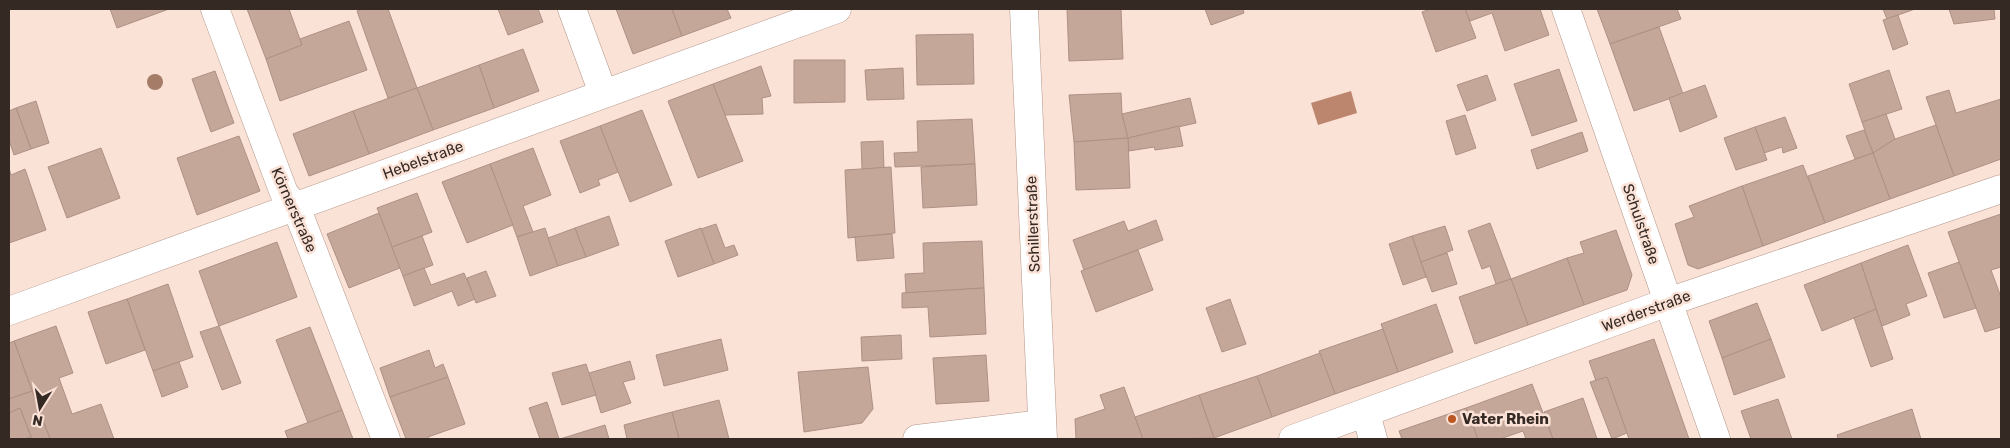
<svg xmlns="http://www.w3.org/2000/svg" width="2010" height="448" viewBox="0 0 2010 448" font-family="Rubik,sans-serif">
<rect width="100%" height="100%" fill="#fbe2d7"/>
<path fill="#bc856d" d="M1351,91L1357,113L1318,125L1311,103Z"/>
<g fill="#c5a79a" stroke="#ae9184">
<path d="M110,9H169L117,28Z"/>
<path d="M247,9H289L302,45L266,59Z"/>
<path d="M363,9H388L417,88L388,98L357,11Z"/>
<path d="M498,9H538L543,22L508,35Z"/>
<path d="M616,9H672L682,36L633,54Z"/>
<path d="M672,9H727L731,18L682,36Z"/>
<path d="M1067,9H1121L1123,59L1069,61Z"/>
<path d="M1205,9H1243L1244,13L1211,25Z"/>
<path d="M1430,9H1465L1476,38L1436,52L1422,12Z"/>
<path d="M1465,9H1540L1549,35L1505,51L1492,13L1470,21Z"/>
<path d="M1597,9H1677L1681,19L1610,44Z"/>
<path d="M1883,9H1915L1887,19Z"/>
<path d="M1949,9H1994L1995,19L1954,24Z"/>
<path d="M1898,15L1908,44L1893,50L1883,20Z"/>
<path d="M349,21L367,70L280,101L266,59L302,45L300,39Z"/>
<path d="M1659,27L1683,94L1634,111L1610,44Z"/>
<path d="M973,34L974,84L917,85L916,35Z"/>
<path d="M523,49L539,91L494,108L479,65Z"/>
<path d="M794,60H845V102L794,103Z"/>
<path d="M479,65L494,108L433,130L417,88Z"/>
<path d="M761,66L771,96L762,98L763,114L725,115L713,84Z"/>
<path d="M903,68L904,99L867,100L865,70Z"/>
<path d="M1559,69L1577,121L1532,136L1514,84Z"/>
<path d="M1889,70L1902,109L1862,122L1849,84Z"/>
<path d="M215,71L234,123L211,132L192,79Z"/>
<path d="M1487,75L1496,100L1467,111L1457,85Z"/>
<path d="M713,84L743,161L698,178L668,101Z"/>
<path d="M1705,85L1717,117L1680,132L1669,98Z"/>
<path d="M417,88L433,130L369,154L353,111Z"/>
<path d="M1949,90L1956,113L2001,99V159L1954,176L1926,97Z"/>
<path d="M1121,93L1122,114L1128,138L1074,142L1069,95Z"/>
<path d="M1190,98L1196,123L1128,138L1122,114Z"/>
<path d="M36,101L49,143L31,149L16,108Z"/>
<path d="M16,108L31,149L14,155L9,140V111Z"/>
<path d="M642,110L672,185L630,202L600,126Z"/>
<path d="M353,111L369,154L309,176L293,134Z"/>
<path d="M1886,114L1895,139L1873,153L1862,122Z"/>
<path d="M1465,115L1476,148L1456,155L1446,121Z"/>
<path d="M1785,117L1797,148L1783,153L1782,147L1764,153L1755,127Z"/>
<path d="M972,119L975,164L895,167L894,153L918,152L917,121Z"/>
<path d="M1936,125L1954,176L1890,199L1873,153L1895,139Z"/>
<path d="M600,126L618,172L598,180L600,185L580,193L560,141Z"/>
<path d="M1179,126L1183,146L1155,150L1154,147L1129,151L1128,138Z"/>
<path d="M1755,127L1767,160L1736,170L1724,138Z"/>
<path d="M1864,130L1873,153L1855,159L1846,136Z"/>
<path d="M1582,132L1588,151L1537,169L1531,150Z"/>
<path d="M239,136L260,191L197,215L177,158Z"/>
<path d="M1128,138L1130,188L1076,190L1074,142Z"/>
<path d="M883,141L884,168L862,169L861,142Z"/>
<path d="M101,148L120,198L67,218L48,167Z"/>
<path d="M533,148L551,195L523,206L533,232L517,237L490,164Z"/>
<path d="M1873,153L1890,199L1825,223L1808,176Z"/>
<path d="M490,164L513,225L467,243L442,182Z"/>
<path d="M975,164L977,205L923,208L921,167Z"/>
<path d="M1803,165L1825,223L1763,246L1742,186Z"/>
<path d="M891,167L895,233L848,238L845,170Z"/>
<path d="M9,168L11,175L25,169L46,230L9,243Z"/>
<path d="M1742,186L1763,246L1698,269L1688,265L1675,224L1694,217L1689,206Z"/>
<path d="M417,193L432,232L392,247L377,208Z"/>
<path d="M379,213L400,268L349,288L327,234Z"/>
<path d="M2001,214V267L1991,270L2001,297V327L1985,332L1948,232Z"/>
<path d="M609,216L619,245L586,257L575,228Z"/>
<path d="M1156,220L1163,240L1084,270L1073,240L1124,221L1128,231Z"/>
<path d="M1490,223L1511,279L1496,284L1490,266L1482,269L1468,231Z"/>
<path d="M716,224L725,248L734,245L738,255L714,264L701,229Z"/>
<path d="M1445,226L1453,250L1421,262L1412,236Z"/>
<path d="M545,228L558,266L530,276L517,237Z"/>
<path d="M575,228L586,257L558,266L548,238Z"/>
<path d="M701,228L714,264L678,277L665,241Z"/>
<path d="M1616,230L1632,275L1627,290L1584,305L1567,258L1584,253L1580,242Z"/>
<path d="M892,234L894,258L857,261L855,237Z"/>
<path d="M422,236L433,265L403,276L392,247Z"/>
<path d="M1412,236L1426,277L1403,285L1389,244Z"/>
<path d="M982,241L984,288L906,293L905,274L924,273L923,243Z"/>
<path d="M277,242L297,297L219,326L199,271Z"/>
<path d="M1908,245L1927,296L1906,304L1910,315L1882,326L1861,263Z"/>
<path d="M1138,250L1153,290L1096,312L1081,271Z"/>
<path d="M1447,253L1457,284L1432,292L1421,262Z"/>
<path d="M1567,258L1584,305L1528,325L1511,279Z"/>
<path d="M1959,262L1976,308L1944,318L1928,273Z"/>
<path d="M1861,263L1876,309L1822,331L1804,285Z"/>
<path d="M424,268L431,285L464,273L475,299L458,306L452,291L414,306L403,276Z"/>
<path d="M486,271L496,296L476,303L467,278Z"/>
<path d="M1511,279L1528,325L1475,344L1459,297Z"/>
<path d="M168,284L193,357L153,371L127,299Z"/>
<path d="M984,288L986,334L930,337L928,307L902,308V293Z"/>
<path d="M127,299L145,350L106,364L88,312Z"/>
<path d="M1230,299L1246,344L1222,352L1206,308Z"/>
<path d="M1757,303L1771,339L1722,358L1709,321Z"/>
<path d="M1436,304L1453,352L1398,372L1381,324Z"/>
<path d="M1876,309L1893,359L1871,367L1854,318Z"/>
<path d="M56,326L73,373L59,378L72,414L101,404L114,439H50L14,341Z"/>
<path d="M219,326L241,383L222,390L200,332Z"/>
<path d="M310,327L342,410L308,423L276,340Z"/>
<path d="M1383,329L1398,372L1335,394L1319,351Z"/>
<path d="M901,335L902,359L862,361L861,337Z"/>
<path d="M721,339L728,370L664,386L656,355Z"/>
<path d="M1654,339L1689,439H1629L1607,377L1596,381L1589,361Z"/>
<path d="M1771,339L1785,377L1734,395L1722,358Z"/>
<path d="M14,341L32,391L9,399V343Z"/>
<path d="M429,350L435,368L443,364L448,377L390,397L380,368Z"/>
<path d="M1320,353L1335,394L1272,417L1257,376Z"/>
<path d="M986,355L989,401L936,404L933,358Z"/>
<path d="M630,361L635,379L623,382L631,403L601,413L589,373Z"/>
<path d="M179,362L188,387L162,397L153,371Z"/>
<path d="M586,364L596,395L562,405L552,373Z"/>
<path d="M868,367L873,409L862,423L804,432L798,372Z"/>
<path d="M1257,376L1272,417L1214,438L1199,395Z"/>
<path d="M448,377L465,424L428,437L429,439H406L390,397Z"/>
<path d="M1607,377L1627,433L1612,439L1590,382Z"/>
<path d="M1532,384L1553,439H1526L1523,431L1500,439H1478L1466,408Z"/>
<path d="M1124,387L1143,439H1076L1075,419L1105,409L1100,395Z"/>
<path d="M32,391L50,439H32L20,408L9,413V399Z"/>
<path d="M1199,395L1214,438L1143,439L1135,417Z"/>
<path d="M1583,398L1597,439H1553L1544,412Z"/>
<path d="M1778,399L1792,439H1751L1741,411Z"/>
<path d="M719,400L729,439H679L672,412Z"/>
<path d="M547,402L559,439H540L529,408Z"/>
<path d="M20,408L31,437L24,439H9V413Z"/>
<path d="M1466,408L1478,439H1402L1399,431Z"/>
<path d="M1912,409L1921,439H1838L1837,435Z"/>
<path d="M342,410L353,439H288L285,431Z"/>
<path d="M672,412L679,439H627L624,425Z"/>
<path d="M605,425L609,439H560Z"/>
</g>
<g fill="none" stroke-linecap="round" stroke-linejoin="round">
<defs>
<g id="street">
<path d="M215,9L284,193L296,207L386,439"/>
<path d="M572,9L603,93"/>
<path d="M1024,9L1043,439"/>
<path d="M1566,9L1716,439"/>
<path d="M9,311L837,9"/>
<path d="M1366,414L1373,439"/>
<path d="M917,439L1042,424"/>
<path d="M1293,439L1668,302L2001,189"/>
</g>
</defs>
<use href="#street" stroke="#b39689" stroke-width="29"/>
<use href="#street" stroke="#fff" stroke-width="28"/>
</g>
<circle fill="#a47c68" cx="155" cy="82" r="8"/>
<circle fill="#bb5723" stroke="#fbe2d7" stroke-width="2" cx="1452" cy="419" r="5"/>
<g text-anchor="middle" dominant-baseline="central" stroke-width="5" stroke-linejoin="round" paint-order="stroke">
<g font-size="15" fill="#352924" stroke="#fbe2d7">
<text transform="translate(423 160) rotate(-20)">Hebelstraße</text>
<text transform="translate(294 210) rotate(66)">Körnerstraße</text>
<text transform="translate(1033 224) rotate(-92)">Schillerstraße</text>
<text transform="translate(1641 224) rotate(71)">Schulstraße</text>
<text transform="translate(1646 311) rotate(-20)">Werderstraße</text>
</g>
<g font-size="15" font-weight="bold" fill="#352924" stroke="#fbe2d7" text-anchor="start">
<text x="1462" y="419">Vater Rhein</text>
</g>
</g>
<rect width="2010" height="448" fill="none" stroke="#352924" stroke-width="20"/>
<g transform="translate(40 408) rotate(191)" stroke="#fbe2d7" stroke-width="4" paint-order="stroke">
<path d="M0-4L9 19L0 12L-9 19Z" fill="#352924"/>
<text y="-8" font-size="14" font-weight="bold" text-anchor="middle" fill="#352924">N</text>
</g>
</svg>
